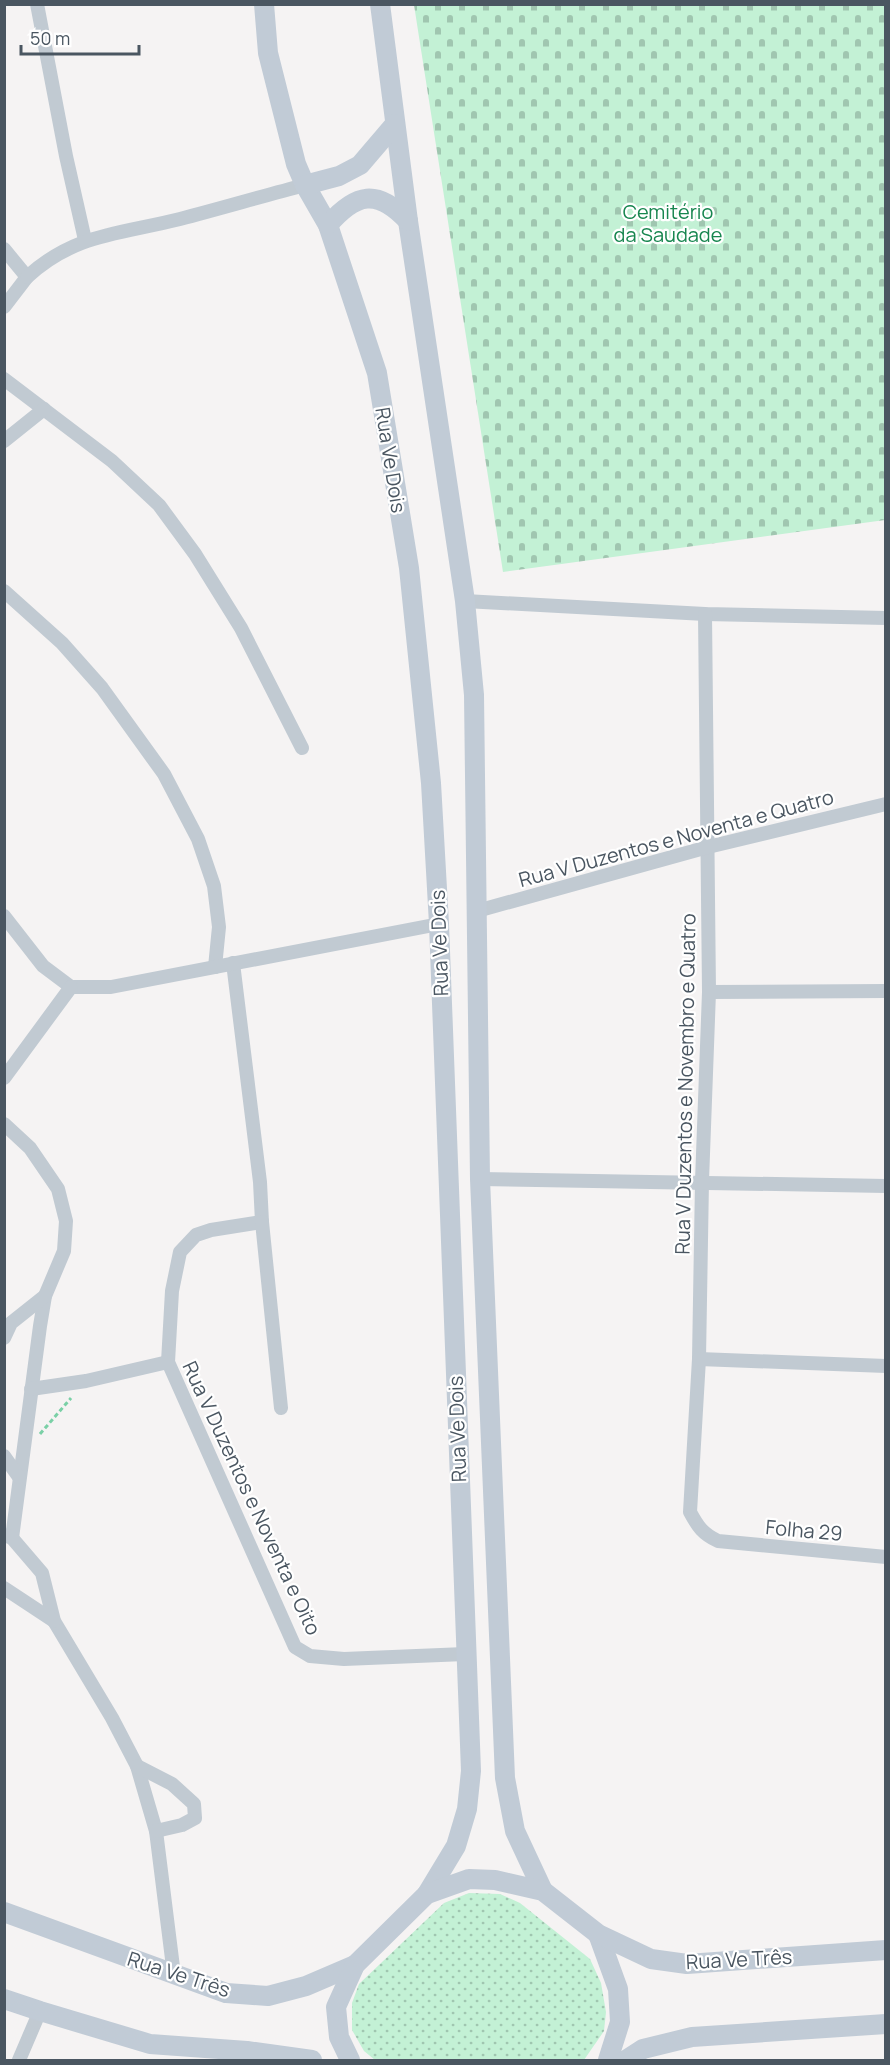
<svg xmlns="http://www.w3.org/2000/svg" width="890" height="2065" viewBox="0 0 890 2065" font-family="Manrope,sans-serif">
<defs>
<pattern id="grass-dots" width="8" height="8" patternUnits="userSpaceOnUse" patternTransform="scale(1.5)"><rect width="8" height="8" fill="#c3f1d5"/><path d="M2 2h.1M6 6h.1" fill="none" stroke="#a0c6b0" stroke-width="1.8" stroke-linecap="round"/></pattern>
<pattern id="cemetery-stones" width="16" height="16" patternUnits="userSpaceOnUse" patternTransform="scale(1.5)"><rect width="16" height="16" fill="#c3f1d5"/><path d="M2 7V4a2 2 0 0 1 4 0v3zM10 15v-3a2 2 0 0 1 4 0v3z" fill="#a0c6b0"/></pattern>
</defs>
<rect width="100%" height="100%" fill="#f5f3f3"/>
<path fill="url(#grass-dots)" d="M469,1893L500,1894L520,1903L590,1959L601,1983L606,2012L604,2031L584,2060H375L364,2051L352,2030V2003L359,1984L444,1903Z"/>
<path fill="url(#cemetery-stones)" d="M414,5H885V520L503,572Z"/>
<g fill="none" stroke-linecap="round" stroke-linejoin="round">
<path stroke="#7ad0a6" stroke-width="3" stroke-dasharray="4.5 3" stroke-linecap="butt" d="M40,1434L71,1398"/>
<g stroke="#c1cad2" stroke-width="14">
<path d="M37,4L66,156L85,240"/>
<path d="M4,249L27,277L4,307"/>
<path d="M27,277C75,233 121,234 180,219C222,208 263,196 305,185"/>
<path d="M4,379L112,461L159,505L195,554L241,628L302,748"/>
<path d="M4,441L44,409"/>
<path d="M4,591L62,643L102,688L164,774L198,839L214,886L219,927L215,967"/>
<path d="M465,601L705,614L886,618"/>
<path d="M705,614L709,992L702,1181L699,1359L690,1512C698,1527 703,1534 718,1541L886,1557"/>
<path d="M477,911L708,847L886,804"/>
<path d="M4,916L43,966L71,987"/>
<path d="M233,963L260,1182L262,1222L211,1230L196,1235L180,1252L172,1291L168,1362L295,1647L310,1656L344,1659L465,1654"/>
<path d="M71,987H111L439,924"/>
<path d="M709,992L886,991"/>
<path d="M4,1078L71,987"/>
<path d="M4,1124L30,1148L58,1189L66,1221L64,1251L45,1296L40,1326L12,1538"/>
<path d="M480,1179L886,1186"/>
<path d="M262,1222L281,1408"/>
<path d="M4,1338L11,1323L45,1296"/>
<path d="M699,1359L886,1366"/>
<path d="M31,1389L86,1381L168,1362"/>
<path d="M4,1456L19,1477"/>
<path d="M4,1535L12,1538L42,1573L54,1621L112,1718L137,1766L156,1831L174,1975"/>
<path d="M4,1588L54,1621"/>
<path d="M137,1766L172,1784L194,1804L195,1818L182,1825L156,1831"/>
<path d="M19,2060L40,2011"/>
</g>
<g stroke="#c1cbd6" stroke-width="20">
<path d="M264,4L268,53L296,164L305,185L328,225L377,373L409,568L431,783L439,924L471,1771L467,1809L456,1846L427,1894"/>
<path d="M380,4L408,221L465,601L474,695L480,1179L505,1778L515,1831L543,1891"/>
<path d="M305,185L339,176L360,165L395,124"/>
<path d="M328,225C356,193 377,188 408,221"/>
<path d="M4,1912L226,1993L268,1996L306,1986L355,1965"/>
<path d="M598,1934L618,1989L620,2022L608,2060"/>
<path d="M4,1999L40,2011L150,2044L247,2051L312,2060"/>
<path d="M350,2060L339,2037L336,2007L355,1965L427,1894L469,1879L495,1880L543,1891L598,1934L651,1959L687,1964L886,1950"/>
<path d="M626,2060L643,2049L692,2037L886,2024"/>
</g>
</g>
<g text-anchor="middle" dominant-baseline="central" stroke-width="4.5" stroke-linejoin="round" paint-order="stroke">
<g font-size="20" fill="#17864f" stroke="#fff">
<text x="668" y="211">Cemitério<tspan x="668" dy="23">da Saudade</tspan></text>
</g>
<g font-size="20" fill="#4a5661" stroke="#fff">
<text transform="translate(391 460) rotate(81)">Rua Ve Dois</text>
<text transform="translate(676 838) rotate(-15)">Rua V Duzentos e Noventa e Quatro</text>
<text transform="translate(439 943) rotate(-92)">Rua Ve Dois</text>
<text transform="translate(685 1084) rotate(-89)">Rua V Duzentos e Novembro e Quatro</text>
<text transform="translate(457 1429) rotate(-92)">Rua Ve Dois</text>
<text transform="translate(252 1498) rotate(65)">Rua V Duzentos e Noventa e Oito</text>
<text transform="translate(804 1530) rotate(5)">Folha 29</text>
<text transform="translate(739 1959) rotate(-3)">Rua Ve Três</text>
<text transform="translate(179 1974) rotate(18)">Rua Ve Três</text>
</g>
</g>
<rect width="890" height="2065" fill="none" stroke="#4a5661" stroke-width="12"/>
<path d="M21 45v9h118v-9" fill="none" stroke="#4a5661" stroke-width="3"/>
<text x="30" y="45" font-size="18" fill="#4a5661" stroke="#ffffff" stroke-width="4.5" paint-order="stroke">50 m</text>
</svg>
